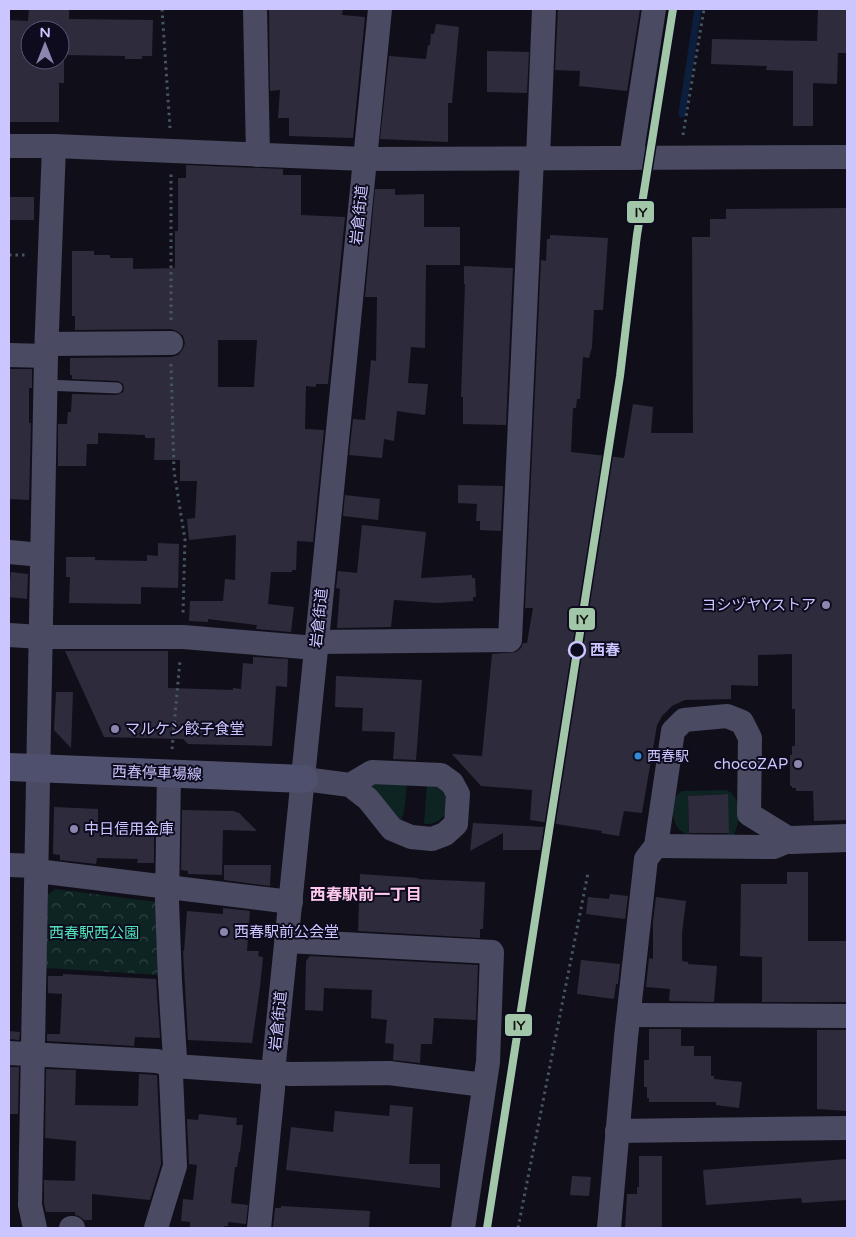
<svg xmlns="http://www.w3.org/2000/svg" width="856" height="1237" viewBox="0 0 856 1237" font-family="'Varela Round','Noto Sans JP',sans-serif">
<defs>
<pattern id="park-crowns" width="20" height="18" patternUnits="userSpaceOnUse" patternTransform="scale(1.25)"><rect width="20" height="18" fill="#0e2423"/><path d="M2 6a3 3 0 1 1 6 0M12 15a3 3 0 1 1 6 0" fill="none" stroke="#304244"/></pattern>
</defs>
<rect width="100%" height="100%" fill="#100f19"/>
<g fill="#0e2423" fill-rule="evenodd">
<path d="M375,784H407L404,812L401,820H396L371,790V785Z"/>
<path d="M427,785C451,783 456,824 425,824L424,823Z"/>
<path d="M727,790C743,800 741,821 733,836C709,836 674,845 673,811C673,801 674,796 682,791ZM724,794L729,831L727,834L692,836L689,834L688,799L691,796Z"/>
</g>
<path fill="url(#park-crowns)" d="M55,889L157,902L162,975L46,968L45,897Z"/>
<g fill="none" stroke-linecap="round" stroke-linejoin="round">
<path stroke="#0b1f3d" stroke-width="7" d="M682,114L698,9"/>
</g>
<g fill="#2e2b3c" fill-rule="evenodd">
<path d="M29,9H69V19L153,20L152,56H142V59H125V56L64,55V83H59V122H9V20L28,21ZM30,30H60V60H30Z"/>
<path d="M269,9H343L342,15L365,17L353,138L289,136V118H278L280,90L270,91Z"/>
<path d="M558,9H640L627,91L579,86L580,71L555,70Z"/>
<path d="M818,9H847V53H838L837,84L813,83V126H793V71L766,70L767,66L711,64L712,39L817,41Z"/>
<path d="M436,24L459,27L452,103H448V142L380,139L389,56L426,59L428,45H430L431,34H434Z"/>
<path d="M487,51L529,52L527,93L487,92Z"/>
<path d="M186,165L283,169V175H301V215L345,217L328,384H316V387L306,386L305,429L324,430L313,542L297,541L296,570H292V572H271L268,604L294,607L291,632L256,629L257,625L208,619V622L189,621L190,601H223L225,579L235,580L236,535L189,540L187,519L195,518L197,481H180V460H154L155,438H145V435L98,433V444H87L86,466H58V424H67L68,412H71L72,394L117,395L123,392L124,389L123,384L118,381L72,379V375H70V358L171,357L178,355L183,349L185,343L183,336L177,331L171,329L75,330V316H72V251H94V255H110V258H133V269L175,268V231H178V178H186ZM218,340H257L254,387H218Z"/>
<path d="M375,189H395V195L424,194V227H460V265H426L425,348L411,347L408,383L428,384L425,415L397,411L394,441L384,439L382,458L349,455L353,419L365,420L371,360L376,361L377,297H365Z"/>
<rect x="9" y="197" width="25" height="23"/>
<path d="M847,208V820L814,821L813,791H796V788H792V786H790V755H792V746H795V709H792V654L758,655V686L731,685V699L685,700L672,706L662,716L657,725L642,813L624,811L619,836L601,833L602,831L530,820L532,790L481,786L452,754L482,756L492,654L516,652L521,648L523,643H527L533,608H525L541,260L546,261L547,239H550V235L608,238L603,310H594L592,347L589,358L583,357L580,399H577L576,408H573L571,452L624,458L633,404L653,407L651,433H693L692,237H710V219H726V209Z"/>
<path d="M464,266L513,268L506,425L463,424V397H461L465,284H464Z"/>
<path d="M9,369H32V388H29V423H31L29,500L9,499Z"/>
<path d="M458,485L503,486L501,531L480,530V521H476L477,504L458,503Z"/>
<path d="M345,495L380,499L378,520L343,516Z"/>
<path d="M362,525L426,532L421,578L472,575V578H475L476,597H473V601L437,603L394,600L391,627L337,628L340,589L336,588L338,571L357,573Z"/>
<path d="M158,543L179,544L178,588L141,587V604L69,603L70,577H66V557H95V560L147,561V555L158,556Z"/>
<path d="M11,572L28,574L27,599L9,597V579L10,580Z"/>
<path d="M65,651H168V688L233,690V688L241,689L243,663L253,664V657L288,659L287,687L276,686L272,746L188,744L183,739L104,737Z"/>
<path d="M336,676L422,680L416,760L393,759L395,732L362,731L363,708L335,707Z"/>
<path d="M56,692H73L71,748L54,730Z"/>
<path d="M728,794L729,833H689L688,796Z"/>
<path d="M54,807L98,809V832L154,834V863H137L138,859L97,858L96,864L60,860V855L53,854Z"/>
<path d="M182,810L233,811L239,813L257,831L223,830L222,875L188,874V871L181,870Z"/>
<path d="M473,823L544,827L541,850H503V833L470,851Z"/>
<path d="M224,865H271L270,886L224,880Z"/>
<path d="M787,872H808V941H847V1002H762V957L740,956L741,884H787Z"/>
<path d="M360,874L419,878L417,879L485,882L483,929H480V938L358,931Z"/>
<path d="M610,894L628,896L625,919L586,914L588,897L609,899Z"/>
<path d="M656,897L686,901L682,933V961L688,962V964L717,966L714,1002L669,1001L670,989L646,987L649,958L653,959V922Z"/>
<path d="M223,908L250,911L247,951H259L258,956L263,957L260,987L252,1043L188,1040L183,951H184L187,911L223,914Z"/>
<path d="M310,956L478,965L476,1020L434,1018L432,1044H421L420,1063L393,1060L394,1044L385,1043L387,1020L371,1018L372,990L324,988L323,1011L305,1010L306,961Z"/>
<path d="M581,960L620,964L618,984H616L614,999L577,994Z"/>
<path d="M63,974L156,979L160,1038L135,1037L134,1046L47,1041V1034H60L62,994L48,993V976H63Z"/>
<path d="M649,1029H681V1046H694V1056H711V1076H714V1079L742,1082L739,1108L716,1105V1102H649V1098H647V1087H644V1060H649Z"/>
<path d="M817,1030H847V1111L817,1109Z"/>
<path d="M9,1031L20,1032L19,1040L9,1039Z"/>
<path d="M9,1067H19L18,1114H9Z"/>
<path d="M46,1069L76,1070L75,1105L138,1106L139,1074L157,1075L161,1164L150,1200L92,1194V1220H84L79,1216L75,1215V1212H46L44,1204V1180L75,1181L76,1141L45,1138Z"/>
<path d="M390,1105L413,1107L409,1164H440V1188L286,1170L291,1127L333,1132L335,1111L389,1116Z"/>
<path d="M199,1114L237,1118L236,1125H243L240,1152H239L237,1167H235L231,1203L248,1205L246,1224L228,1222V1226H224V1228H190V1222L181,1221L183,1199L193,1200L197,1165L189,1164L187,1119L198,1120Z"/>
<path d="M639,1156H662V1228H625L627,1194H637V1187H639Z"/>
<path d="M847,1159V1200L802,1203L801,1198L706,1205L703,1170Z"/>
<path d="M572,1176L591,1177L589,1196L570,1195Z"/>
<path d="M281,1206L370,1211L369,1228L273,1227L275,1208H281Z"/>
</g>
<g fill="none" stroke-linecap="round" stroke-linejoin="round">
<g stroke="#455561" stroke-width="3" stroke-dasharray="2.5 4" stroke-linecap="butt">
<path d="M162,9L170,128"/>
<path d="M683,135L704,9"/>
<path d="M9,255H28"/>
<path d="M171,320V174"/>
<path d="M171,364L174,471L185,540L183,614"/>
<path d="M172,749L180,660"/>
<path d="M518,1228L588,873"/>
</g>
<path stroke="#4a4a62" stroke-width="11" d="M46,385L117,388"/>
<g stroke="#4a4a62" stroke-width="24">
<path d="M255,9L258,155"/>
<path d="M9,146H54L46,356L30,1205L35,1228"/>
<path d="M54,146L364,159L847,157"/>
<path d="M538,158L544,9"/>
<path d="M631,158L654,9"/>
<path d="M47,344L171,343"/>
<path d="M9,355L46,356"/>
<path d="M9,552L42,555"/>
<path d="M9,635L41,637H183L316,648"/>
<path d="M316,642L510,640L532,158"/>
<path d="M304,779L350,785L368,799L392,829L411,837L432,839L445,834L456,824L458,794L452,783L441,775L372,772L350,785"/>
<path d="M656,846L774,847L791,840"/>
<path d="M9,865L37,866"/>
<path d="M37,871L291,902"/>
<path d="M287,941L492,952L488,1062L463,1228"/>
<path d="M629,1015L847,1016"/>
<path d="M9,1053L157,1061L174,1066L291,1074L389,1073L484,1085"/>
<path d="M617,1131L847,1128"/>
<path d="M71,1228H73"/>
<path d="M156,1228L175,1166L171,1075L175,1058L170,981L167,901L169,774"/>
<path d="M259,1228L273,1089V1072C311,718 343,363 380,9"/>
<path d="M609,1228L626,1037L646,859L656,846L673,731L684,720L727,716L742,722L750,738L749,814L791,840"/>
</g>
<path stroke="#4a4a62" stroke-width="28" d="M791,840L847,838"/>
<path stroke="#4f506d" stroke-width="28" d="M9,767L304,779"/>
<defs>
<path id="rail-1" d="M487,1228L620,376L637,235L673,9"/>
</defs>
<use href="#rail-1" stroke="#0d0b1d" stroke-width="11"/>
<use href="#rail-1" stroke="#a2c7a8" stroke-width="8"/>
</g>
<g fill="#8a86ae" stroke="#0d0b1d" stroke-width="2">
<circle cx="826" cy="605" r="5"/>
<circle cx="115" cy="729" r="5"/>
<circle cx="798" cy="764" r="5"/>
<circle cx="74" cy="829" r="5"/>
<circle cx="224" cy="932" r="5"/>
</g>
<circle fill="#0d0b1d" stroke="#cbc6ff" stroke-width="2.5" cx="577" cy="650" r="8"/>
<circle fill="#338bd7" stroke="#0d0b1d" stroke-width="2" cx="638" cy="756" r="4.5"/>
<g text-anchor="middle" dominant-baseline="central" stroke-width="4" stroke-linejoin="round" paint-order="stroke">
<g font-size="14" fill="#cbc6ff" stroke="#0d0b1d" text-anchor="start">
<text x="647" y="756">西春駅</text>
</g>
<g font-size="15" fill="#cbc6ff" stroke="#0d0b1d">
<text transform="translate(359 215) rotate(-84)">岩倉街道</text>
<text transform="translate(319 618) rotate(-84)">岩倉街道</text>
<text transform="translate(157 773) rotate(2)">西春停車場線</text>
<text transform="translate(278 1021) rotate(-84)">岩倉街道</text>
</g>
<g font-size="15" fill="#cbc6ff" stroke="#0d0b1d" text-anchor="start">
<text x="816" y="605" text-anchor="end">ヨシヅヤYストア</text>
<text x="125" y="729">マルケン餃子食堂</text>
<text x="788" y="764" text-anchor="end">chocoZAP</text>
<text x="84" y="829">中日信用金庫</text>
<text x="234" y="932">西春駅前公会堂</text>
</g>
<g font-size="15" font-weight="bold" fill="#cbc6ff" stroke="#0d0b1d" text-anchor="start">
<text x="590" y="650">西春</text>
</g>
<g font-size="15" fill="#50e1b8" stroke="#0d0b1d">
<text x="94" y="933">西春駅西公園</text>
</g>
<g font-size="16" font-weight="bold" fill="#ffc8ed" stroke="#0d0b1d">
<text x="366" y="895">西春駅前一丁目</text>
</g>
</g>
<g stroke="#0d0b1d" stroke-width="2">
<rect x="626" y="200" width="29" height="24" rx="5" fill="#a2c7a8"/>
<rect x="568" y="607" width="28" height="24" rx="5" fill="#a2c7a8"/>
<rect x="504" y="1013" width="29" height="24" rx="5" fill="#a2c7a8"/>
</g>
<g font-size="14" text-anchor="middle" font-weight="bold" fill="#111">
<text x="641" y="217">IY</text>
<text x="582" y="624">IY</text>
<text x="519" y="1030">IY</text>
</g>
<rect width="856" height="1237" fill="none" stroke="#cbc6ff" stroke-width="20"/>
<g transform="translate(45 45)"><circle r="24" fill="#0d0b1d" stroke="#595677"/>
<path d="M0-4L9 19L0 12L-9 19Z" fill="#8a86ae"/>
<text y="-8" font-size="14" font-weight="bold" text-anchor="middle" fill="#cbc6ff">N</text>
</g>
</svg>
